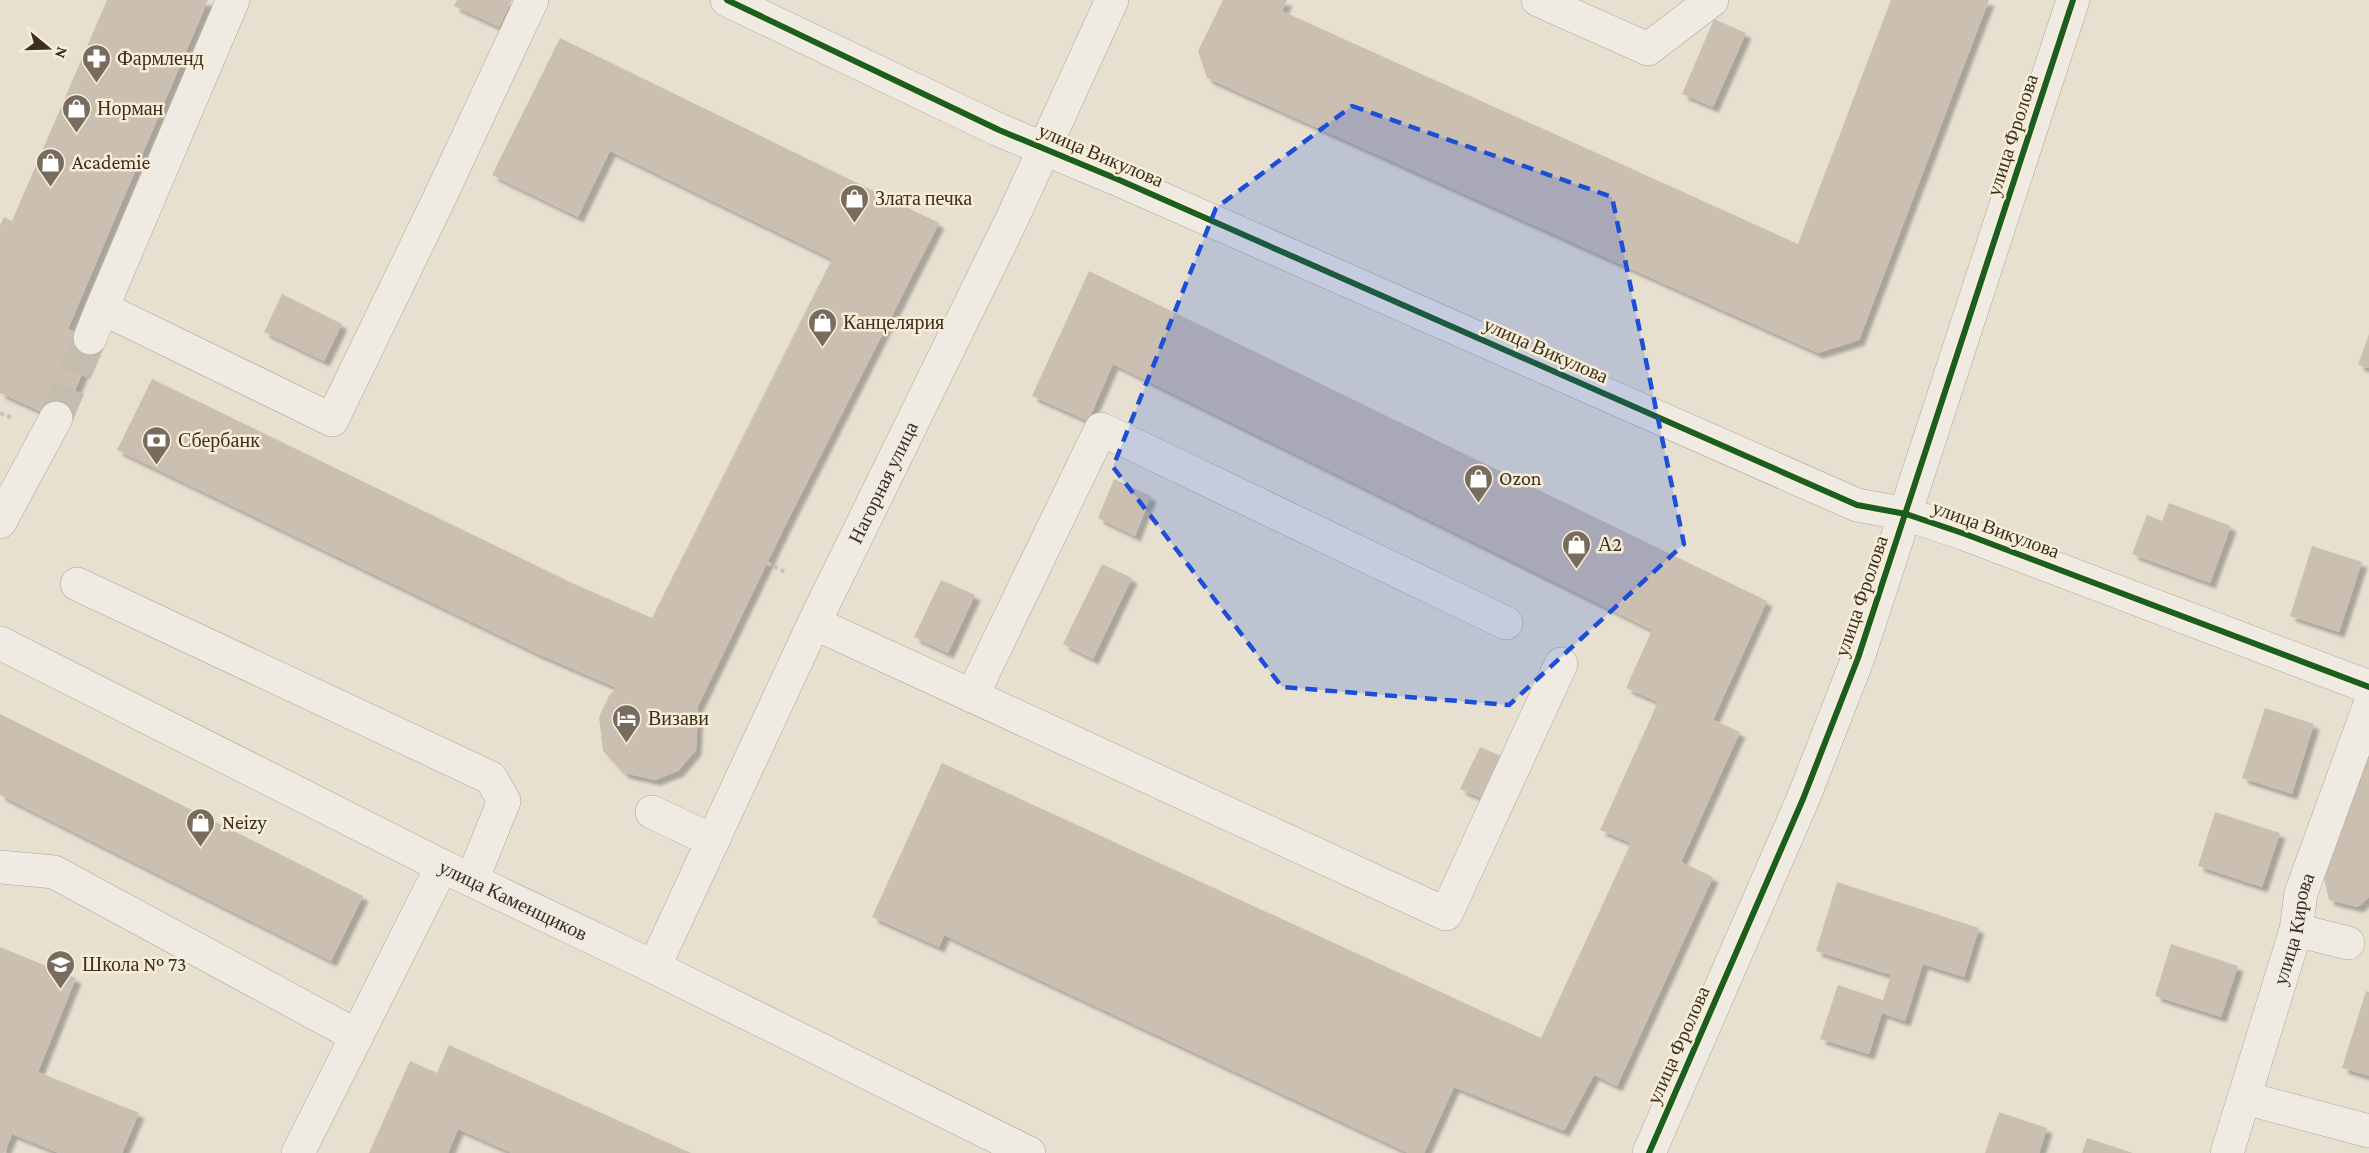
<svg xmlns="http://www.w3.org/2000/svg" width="2369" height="1153" viewBox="0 0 2369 1153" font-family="'Crimson Pro',serif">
<defs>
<filter id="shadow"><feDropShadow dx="5.5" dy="5.5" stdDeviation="1.5" flood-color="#0004"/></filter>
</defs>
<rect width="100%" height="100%" fill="#e7e0d1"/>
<g fill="#cbbfb2" filter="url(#shadow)">
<path d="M107,0H208L68,329L96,341L62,421L0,393V226L4,217L12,221Z"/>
<path d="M457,0H512L499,27L454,6Z"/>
<path d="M1223,0H1287L1282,11L1798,244L1891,0H1989L1859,340L1818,353L1207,78L1198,51Z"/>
<path d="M1714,19L1746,33L1713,107L1682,94Z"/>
<path d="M560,38L939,223L788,520L697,708L698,713L696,750L678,771L655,780L624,773L603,751L599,717L610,694L617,688L536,653L117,450L152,379L572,583L652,618L832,259L610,151L578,217L492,175Z"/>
<path d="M1089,271L1767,601L1713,720L1740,732L1681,862L1713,877L1617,1086L1594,1075L1564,1131L1454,1087L1424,1153H1408L944,935L939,947L872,917L942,763L1541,1038L1631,843L1600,830L1658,702L1626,688L1652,630L1113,364L1088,421L1032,396Z"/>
<path d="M282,294L342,324L324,361L264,332Z"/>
<path d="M2369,334V368L2358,365Z"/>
<path d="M1114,479L1151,496L1135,536L1098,518Z"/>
<path d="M2169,503L2231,526L2210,583L2132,554L2147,515L2162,521Z"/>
<path d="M2312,546L2362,562L2339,632L2290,616Z"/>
<path d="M1102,564L1132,578L1093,659L1063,644Z"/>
<path d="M941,580L975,595L948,653L914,637Z"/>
<path d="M2265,708L2314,724L2292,794L2242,778Z"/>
<path d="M0,714L363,896L331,961L0,795Z"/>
<path d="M1480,747L1510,760L1490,802L1460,789Z"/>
<path d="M2369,751V897L2358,907L2329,900L2323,874Z"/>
<path d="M2215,812L2280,833L2262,887L2198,866Z"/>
<path d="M1837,882L1979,928L1964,977L1923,964L1905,1021L1882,1013L1869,1054L1820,1039L1838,985L1883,1000L1891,975L1816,951Z"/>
<path d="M2171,944L2238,966L2221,1017L2155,996Z"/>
<path d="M0,947L76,978L38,1072L139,1113L122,1153H59L12,1134L4,1153H0Z"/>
<path d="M2366,991L2369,992V1076L2342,1068Z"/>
<path d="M449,1045L691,1153H512L458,1129L448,1153H369L410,1061L437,1073Z"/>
<path d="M1999,1112L2047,1128L2039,1153H1985Z"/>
<path d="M2087,1138L2133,1153H2082Z"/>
</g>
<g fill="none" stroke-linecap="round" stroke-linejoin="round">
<path stroke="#c5bcae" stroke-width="33" stroke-dasharray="33 16" stroke-linecap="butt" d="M56,418L90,338"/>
<defs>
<g id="minor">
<path d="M233,0L102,308L332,420L439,199L532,0"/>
<path d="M727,0L999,130L1117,179L1857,505L1906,514L1965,534L2369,687"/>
<path d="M1538,0L1648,49L1712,0"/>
<path d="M90,338L102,308"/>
<path d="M0,522L56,418"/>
<path d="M77,584L491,778L504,801L472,880"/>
<path d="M814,623L1446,914L1561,664"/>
<path id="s1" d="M0,643L442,866L654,967L1029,1153"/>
<path d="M972,696L1101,429L1506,623"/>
<path d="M652,812L713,841"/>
<path d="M0,867L54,872L357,1036"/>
<path d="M2296,930L2348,943"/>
<path id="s2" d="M654,967L814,623L1012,219L1112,0"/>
<path d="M2245,1098L2369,1131"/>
<path d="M298,1153L442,866"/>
<path d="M1649,1153L1803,799L1858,658L2073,0"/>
<path id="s3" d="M2227,1153L2296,930L2301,893L2369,707"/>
</g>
</defs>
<use href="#minor" stroke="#ada599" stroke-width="34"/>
<g stroke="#c8c2b9" stroke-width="4" stroke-dasharray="4.5 3" stroke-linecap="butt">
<path d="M0,413L13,418"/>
<path d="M767,563L787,573"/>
</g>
<use href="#minor" stroke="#efebe3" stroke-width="33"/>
<defs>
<g id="cycleway">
<path d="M727,0L999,130L1117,179L1857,505L1906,514L1965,534L2369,687"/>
<path d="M1649,1153L1803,799L1858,658L2073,0"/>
</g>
</defs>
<use href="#cycleway" stroke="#f7eed8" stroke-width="10"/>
<use href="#cycleway" stroke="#1b5e20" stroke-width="6"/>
</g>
<path fill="#1d4ed8" fill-opacity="0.2" stroke="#1d4ed8" stroke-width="4.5" stroke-dasharray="12 8" stroke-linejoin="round" d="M1352,106L1612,197L1684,544L1509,705L1282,687L1113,467L1216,208Z"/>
<defs>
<symbol id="pharmacy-pin" viewBox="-11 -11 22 30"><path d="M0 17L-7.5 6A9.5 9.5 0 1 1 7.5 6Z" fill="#786c5e" stroke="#f7eed8"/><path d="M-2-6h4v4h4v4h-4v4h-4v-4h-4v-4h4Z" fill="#fff"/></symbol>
<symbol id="shop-pin" viewBox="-11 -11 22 30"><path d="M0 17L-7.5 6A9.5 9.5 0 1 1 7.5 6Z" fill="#786c5e" stroke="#f7eed8"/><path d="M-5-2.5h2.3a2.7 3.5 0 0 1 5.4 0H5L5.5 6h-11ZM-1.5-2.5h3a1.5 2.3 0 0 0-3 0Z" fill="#fff"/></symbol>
<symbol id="bank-pin" viewBox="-11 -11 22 30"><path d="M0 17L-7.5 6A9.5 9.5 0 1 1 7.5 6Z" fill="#786c5e" stroke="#f7eed8"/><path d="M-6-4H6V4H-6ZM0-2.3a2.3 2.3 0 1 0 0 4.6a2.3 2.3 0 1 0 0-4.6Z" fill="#fff"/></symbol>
<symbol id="hotel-pin" viewBox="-11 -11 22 30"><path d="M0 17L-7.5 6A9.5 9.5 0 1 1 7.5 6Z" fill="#786c5e" stroke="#f7eed8"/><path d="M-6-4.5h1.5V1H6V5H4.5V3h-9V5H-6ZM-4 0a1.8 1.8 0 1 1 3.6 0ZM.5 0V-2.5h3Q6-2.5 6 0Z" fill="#fff"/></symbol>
<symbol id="school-pin" viewBox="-11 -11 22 30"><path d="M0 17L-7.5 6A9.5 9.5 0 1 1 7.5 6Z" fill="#786c5e" stroke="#f7eed8"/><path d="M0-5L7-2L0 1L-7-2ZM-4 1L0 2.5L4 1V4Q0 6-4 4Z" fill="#fff"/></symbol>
</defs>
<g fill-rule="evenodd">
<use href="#pharmacy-pin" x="80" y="42" width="33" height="45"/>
<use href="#shop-pin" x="60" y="92" width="33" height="45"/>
<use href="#shop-pin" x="34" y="146" width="33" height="45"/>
<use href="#shop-pin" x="838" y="182" width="33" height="45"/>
<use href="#shop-pin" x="806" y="306" width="33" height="45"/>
<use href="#bank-pin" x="140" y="424" width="33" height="45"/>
<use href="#shop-pin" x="1462" y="462" width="33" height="45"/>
<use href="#shop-pin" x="1560" y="528" width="33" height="45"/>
<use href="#hotel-pin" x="610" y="702" width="33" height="45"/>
<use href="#shop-pin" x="184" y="806" width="33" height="45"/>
<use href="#school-pin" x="44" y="948" width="33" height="45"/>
</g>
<g text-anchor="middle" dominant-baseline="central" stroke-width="5" stroke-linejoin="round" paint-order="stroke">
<g font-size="20" fill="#3d2e20" stroke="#f7eed8" text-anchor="start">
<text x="117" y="58">Фармленд</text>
<text x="97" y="108">Норман</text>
<text x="72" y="162">Academie</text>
<text x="875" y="198">Злата печка</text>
<text x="843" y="322">Канцелярия</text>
<text x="178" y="440">Сбербанк</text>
<text x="1499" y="478">Ozon</text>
<text x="1598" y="544">А2</text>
<text x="648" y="718">Визави</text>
<text x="222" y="822">Neizy</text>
<text x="82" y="964">Школа № 73</text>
</g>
<g font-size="20" fill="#3d2e20" stroke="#f7eed8">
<text transform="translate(2012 135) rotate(-72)">улица Фролова</text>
<text transform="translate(1101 155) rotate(23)">улица Викулова</text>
<text transform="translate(1546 350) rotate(24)">улица Викулова</text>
<text stroke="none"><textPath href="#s2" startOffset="536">Нагорная улица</textPath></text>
<text transform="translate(1996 529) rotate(20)">улица Викулова</text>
<text transform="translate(1861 596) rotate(-71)">улица Фролова</text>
<text stroke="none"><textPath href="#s1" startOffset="574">улица Каменщиков</textPath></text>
<text stroke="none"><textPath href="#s3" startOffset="234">улица Кирова</textPath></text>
<text transform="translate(1678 1045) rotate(-66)">улица Фролова</text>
</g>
</g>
<g transform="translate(48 48) rotate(109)" stroke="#f7eed8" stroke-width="4.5" paint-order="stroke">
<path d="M0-4.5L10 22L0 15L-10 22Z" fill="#3d2e20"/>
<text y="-9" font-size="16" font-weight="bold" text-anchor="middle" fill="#3d2e20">N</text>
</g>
</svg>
